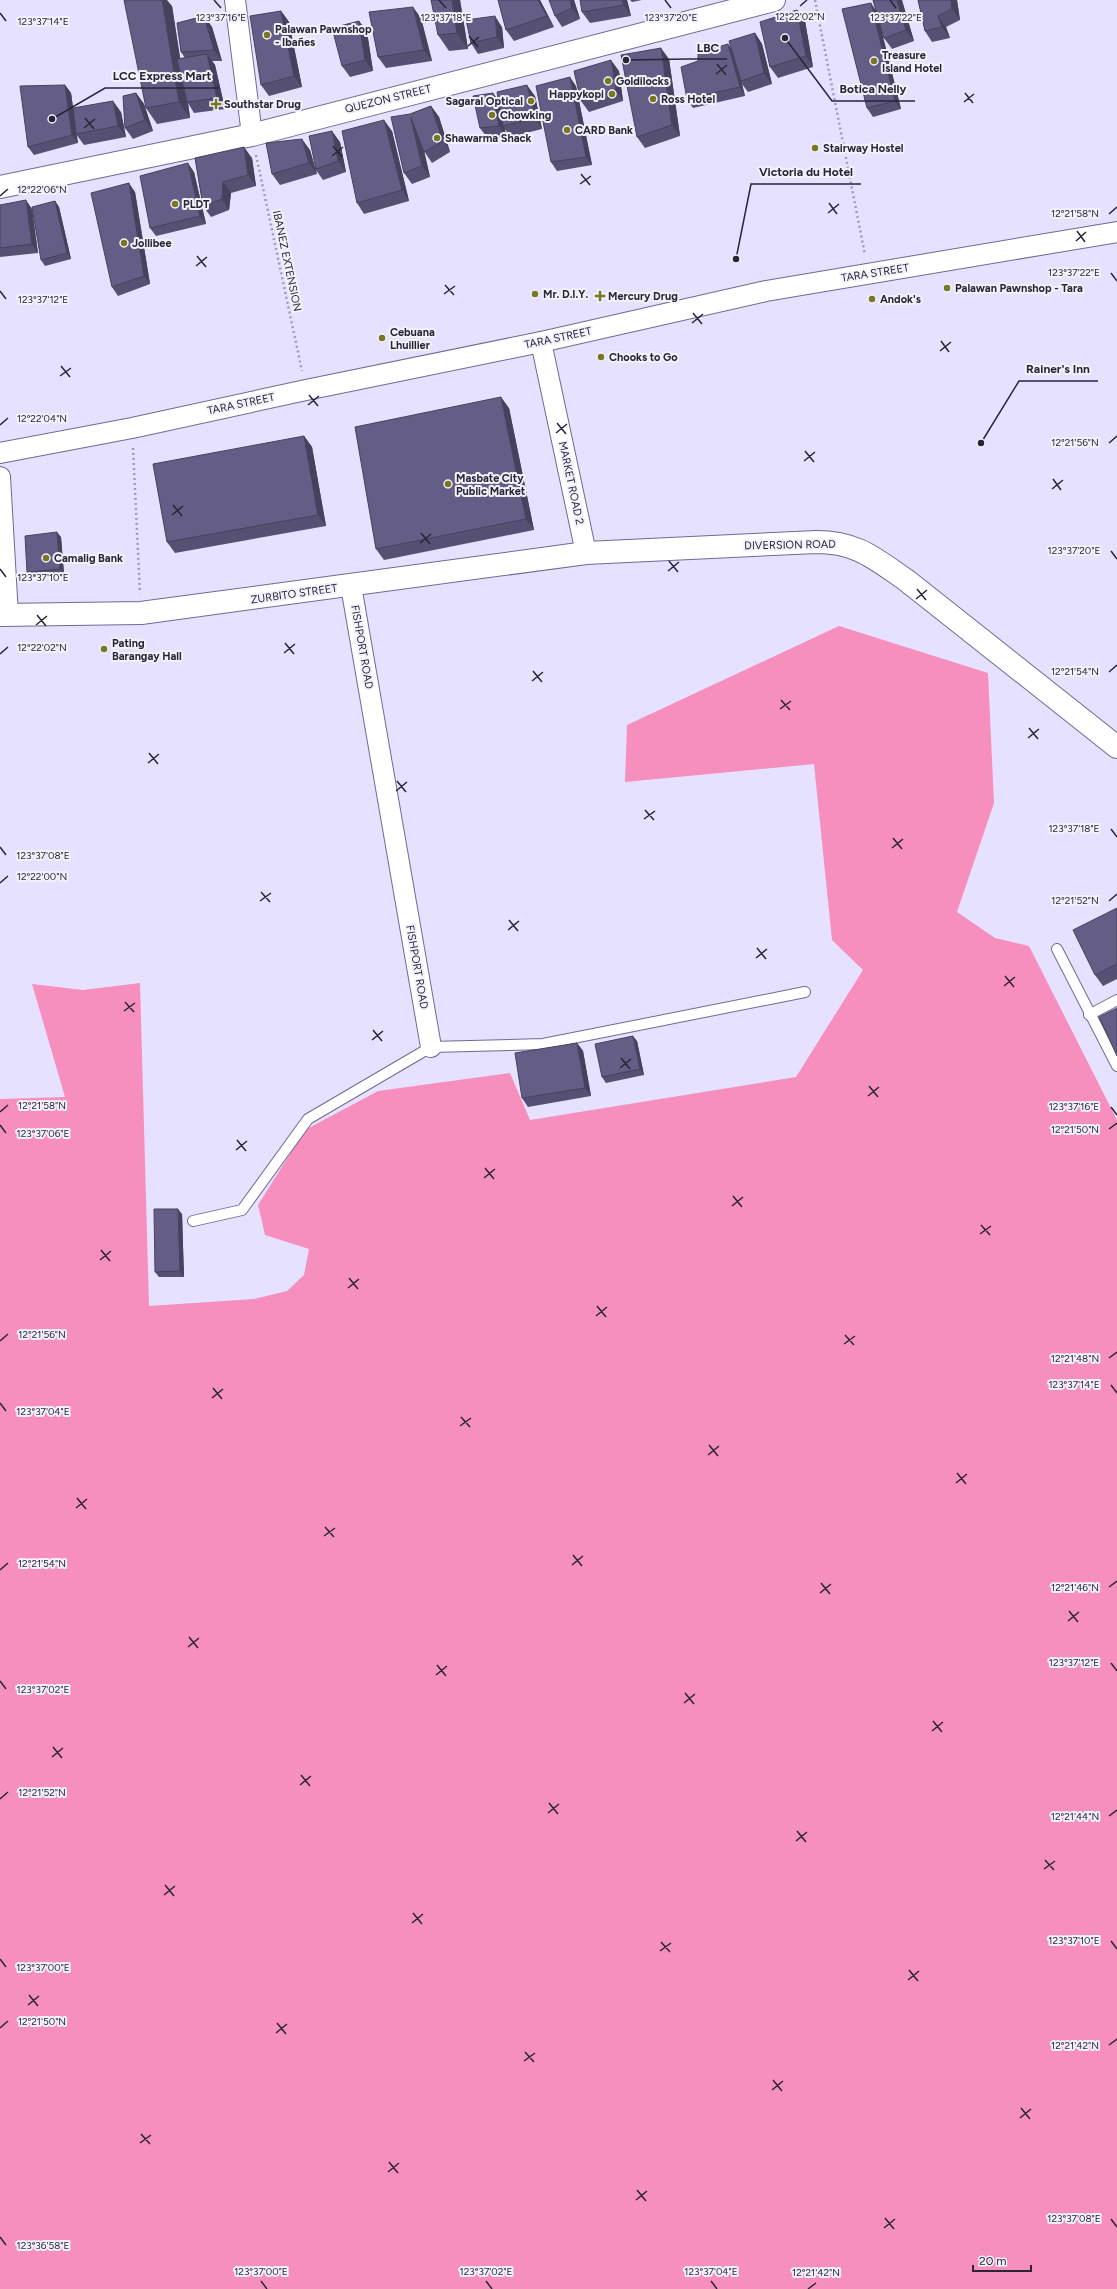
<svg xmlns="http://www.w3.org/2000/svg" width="1117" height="2289" viewBox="0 0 1117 2289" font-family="Figtree,sans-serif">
<rect width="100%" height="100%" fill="#e6e1fe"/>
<path fill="#f68fbd" d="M839,626L988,673L994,803L957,912L995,938L1029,946L1117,1120V2289H0V1099L65,1097L32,984L83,990L140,983L149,1306L254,1299L287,1291L304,1275L309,1249L265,1235L258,1205L305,1130L378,1091L510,1073L530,1120L796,1077L863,970L832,940L814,764L625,782L627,725Z"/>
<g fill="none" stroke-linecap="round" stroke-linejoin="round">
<defs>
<g id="lane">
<path d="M1057,949L1117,1066"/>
<path d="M1089,1015L1117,1000"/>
<path d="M193,1221L242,1210L308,1119L431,1047L543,1044L805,992"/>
</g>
<g id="street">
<path d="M235,0L252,135"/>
<path d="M541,342L586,553"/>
<path d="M0,453L132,428L306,390L541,342L766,291L1117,232"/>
<path d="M0,477L8,615"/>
<path d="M351,586L431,1047"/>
</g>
<path id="secondary" d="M0,615L141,613L586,553L816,542C857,542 874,558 906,580L1117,747"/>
<path id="primary" d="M0,187L252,135L774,0"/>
</defs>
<use href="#lane" stroke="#716993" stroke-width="12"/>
<use href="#street" stroke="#716993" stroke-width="22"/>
<use href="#secondary" stroke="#716993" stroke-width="24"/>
<use href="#primary" stroke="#716993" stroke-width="24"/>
<g stroke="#a09bb4" stroke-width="2.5" stroke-dasharray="2 3" stroke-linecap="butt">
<path d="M815,0L865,255"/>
<path d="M256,155L302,371"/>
<path d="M133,448L140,593"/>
</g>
<use href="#lane" stroke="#fff" stroke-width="10"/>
<use href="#street" stroke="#fff" stroke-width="20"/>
<use href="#secondary" stroke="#fff" stroke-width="22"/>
<use href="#primary" stroke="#fff" stroke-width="22"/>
</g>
<g fill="#565072">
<path d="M460,0L468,49L449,51L438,35Z"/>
<path d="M498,0H540L554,27L514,41L506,30Z"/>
<path d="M574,0L580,19L562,27L555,16Z"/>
<path d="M627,0L631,16L590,23L582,12Z"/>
<path d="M630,0H642L632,2Z"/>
<path d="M873,0H902L914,41L892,49L884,38L877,15L901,109L873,117L867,108L876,11Z"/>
<path d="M918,0H957L960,20L946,27L950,38L932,42L925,31Z"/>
<path d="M172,6L180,58H185L181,52L204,16L212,27L222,61H212L215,65L225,109L194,113L188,103L190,118L157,124L146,108Z"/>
<path d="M281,11L289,22L302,87L269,96L261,85Z"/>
<path d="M421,18L432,61L386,68L378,57Z"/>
<path d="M359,21L367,32L373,71L350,77L342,66Z"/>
<path d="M805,21L813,67L778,78L770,67Z"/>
<path d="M502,27L504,48L478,54L471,43Z"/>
<path d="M755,33L762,44L772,84L748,92L742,84L745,96L693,108L687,99L698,61L728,44L732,50Z"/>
<path d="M669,59L680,136L645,148L637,137Z"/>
<path d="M619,71L623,101L589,112L581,101Z"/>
<path d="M65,85L71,93L73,108L121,112L126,137L84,145L76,134L78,143L34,155L28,147Z"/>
<path d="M576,86L592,165L557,171L551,162Z"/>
<path d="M136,93L144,104L153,131L133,139L125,128Z"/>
<path d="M493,93L498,100L535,96L542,129L510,137L505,129L506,137L488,139L480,128Z"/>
<path d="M431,106L439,117L450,152L432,163L424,151L430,177L412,184L404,173L410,114Z"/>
<path d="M392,131L409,201L364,214L357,203Z"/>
<path d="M340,142L346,172L323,180L316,170L317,174L280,185L272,174L310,150L315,168Z"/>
<path d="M195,158H252L256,186L231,193L229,210L211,217L203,206Z"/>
<path d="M194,172L206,224L156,236L150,228Z"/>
<path d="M135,192L150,284L118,296L112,287Z"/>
<path d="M55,201L59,207L71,259L45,266L41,260Z"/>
<path d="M0,205L32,209L38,253L0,257Z"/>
<path d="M509,408L534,530L384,560L376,549Z"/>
<path d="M304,436L312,447L326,526L175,553L167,542Z"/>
<path d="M61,537L64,574L31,578L27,572Z"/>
<path d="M1117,908V979L1103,986L1095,975Z"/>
<path d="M637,1041L644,1075L606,1083L602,1077Z"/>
<path d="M577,1043L583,1051L591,1096L528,1107L522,1098Z"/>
<path d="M182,1214L184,1277H159L155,1272Z"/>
</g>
<g fill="#46415d">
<path d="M162,0H167L172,6L187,102L188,103L190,118L179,102Z"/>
<path d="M452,0H460L468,49L457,33Z"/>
<path d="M538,0H540L554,27L547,16Z"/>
<path d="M570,0H574L580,19L572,8Z"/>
<path d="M622,0H627L631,16L624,5Z"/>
<path d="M897,0H902V1L914,41L906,30Z"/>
<path d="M951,0H957L960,20L952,9Z"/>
<path d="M871,3L877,12L901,109L895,101Z"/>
<path d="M413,7L421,18L432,61L424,50Z"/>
<path d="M797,10L805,21L813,67L806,56Z"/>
<path d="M281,11L289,22L302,87L294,76Z"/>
<path d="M204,16L212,27L222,61L214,50Z"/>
<path d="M495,16L502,27L504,48L497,37Z"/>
<path d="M938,16L946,27L950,38L942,27Z"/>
<path d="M359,21L367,32L373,71L365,60Z"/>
<path d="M755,33L762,44L772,84L764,73Z"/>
<path d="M728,44L734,52L741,81L742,84L745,96L740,87Z"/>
<path d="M661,48L669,59L680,136L672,125Z"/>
<path d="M207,54L215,65L225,109L217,98Z"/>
<path d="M611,60L619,71L623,101L616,90Z"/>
<path d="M570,77L576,86L592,165L586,157Z"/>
<path d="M65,85L71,93L78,143L72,135Z"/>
<path d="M527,85L535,96L542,129L535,118Z"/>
<path d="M136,93L144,104L153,131L145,120Z"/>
<path d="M493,93L501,104L503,126L505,129L506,137L499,126Z"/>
<path d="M113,101L121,112L126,137L118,126Z"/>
<path d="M431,106L439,117L450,152L443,141Z"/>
<path d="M411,118L419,129L430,177L422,166Z"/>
<path d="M384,120L392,131L409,201L402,190Z"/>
<path d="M332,131L340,142L346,172L338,161Z"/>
<path d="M302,139L310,150L317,174L309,163Z"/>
<path d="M244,147L252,158L256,186L248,175Z"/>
<path d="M188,163L194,172L206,224L200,216Z"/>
<path d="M223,182L231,193L229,210L222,199Z"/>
<path d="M129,183L135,192L150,284L144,276Z"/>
<path d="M26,200L32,209L38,253L32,244Z"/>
<path d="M55,201L59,207L71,259L67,253Z"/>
<path d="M501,397L509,408L534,530L526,519Z"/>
<path d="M304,436L312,447L326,526L318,515Z"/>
<path d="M57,532L61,537L64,574L60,569Z"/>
<path d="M633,1036L637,1041L644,1075L640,1069Z"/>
<path d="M577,1043L583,1051L591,1096L585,1088Z"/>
<path d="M178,1209L182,1214L184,1277L180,1271Z"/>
</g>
<g fill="#645d85" stroke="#46415d">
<path d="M124,0H162L179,102L146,108Z"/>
<path d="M431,0H452L457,33L438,35Z"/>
<path d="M498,0H538L547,16L506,30Z"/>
<path d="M549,0H570L572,8L555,16Z"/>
<path d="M580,0H622L624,5L582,12Z"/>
<path d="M873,0H897L906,30L884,38Z"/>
<path d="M918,0H951L952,9L938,16L942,27L925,31Z"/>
<path d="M871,3L895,101L867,108L842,9Z"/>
<path d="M413,7L424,50L378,57L369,12Z"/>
<path d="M797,10L806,56L770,67L760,22Z"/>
<path d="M281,11L294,76L261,85L250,16Z"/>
<path d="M204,16L214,50L181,52L177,23Z"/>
<path d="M495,16L497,37L471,43L466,20Z"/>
<path d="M359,21L365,60L342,66L332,28Z"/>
<path d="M755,33L764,73L741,81L729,41Z"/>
<path d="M728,44L740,87L687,99L681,67L698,61V53Z"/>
<path d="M661,48L672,125L637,137L621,55Z"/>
<path d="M207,54L217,98L187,102L177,59Z"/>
<path d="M611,60L616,90L581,101L574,71Z"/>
<path d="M570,77L586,157L551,162L536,86Z"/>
<path d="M65,85L72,135L28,147L20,86Z"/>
<path d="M527,85L535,118L503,126L497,92Z"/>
<path d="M136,93L145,120L125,128L123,96Z"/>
<path d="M493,93L499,126L480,128L473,96Z"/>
<path d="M113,101L118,126L76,134L73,108Z"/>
<path d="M431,106L443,141L424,152L411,118L422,166L404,173L391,117L410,114Z"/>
<path d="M384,120L402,190L357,203L342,131Z"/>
<path d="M332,131L338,161L316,169L309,136Z"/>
<path d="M302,139L309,163L272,174L266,143Z"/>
<path d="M244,147L248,175L223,182L222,199L203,206L195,158Z"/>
<path d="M188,163L200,216L150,228L140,176Z"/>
<path d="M129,183L144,276L112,287L91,193Z"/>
<path d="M26,200L32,244L0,248V205Z"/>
<path d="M55,201L67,253L41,260L32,207Z"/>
<path d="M501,397L526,519L376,549L355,427Z"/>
<path d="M304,436L318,515L167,542L153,464Z"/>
<path d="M57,532L60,569L27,572L25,536Z"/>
<path d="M1117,908V964L1095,975L1073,930Z"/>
<path d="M1117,1008V1056L1099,1017Z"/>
<path d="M633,1036L640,1069L602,1077L595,1044Z"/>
<path d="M577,1043L585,1088L522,1098L515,1053Z"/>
<path d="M154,1209H178L180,1271L155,1272Z"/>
</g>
<path fill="none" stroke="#292537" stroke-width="1.5" d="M214,0L221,8M439,0L446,8M665,0L671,8M890,0L896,8M800,6L807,0M0,13L6,21M469,36L478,47M468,46L479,37M717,64L726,75M716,74L727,65M965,93L973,103M964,102L974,94M85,118L94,129M84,128L95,119M333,146L342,157M332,156L343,147M581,174L590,185M580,184L591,176M0,196L8,189M829,203L837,214M828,213L839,204M1109,214L1117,207M1077,231L1085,242M1076,241L1086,232M197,256L206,267M196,266L207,257M1111,273L1117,281M445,285L454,295M0,291L6,299M444,294L455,286M693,313L702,324M692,323L703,314M941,341L949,352M940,351L951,342M61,366L70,377M60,376L71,368M309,395L318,406M308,405L319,396M557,423L566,434M0,425L8,418M556,433L567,424M1109,443L1117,436M805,451L814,462M804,461L815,452M1053,479L1061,490M1052,489L1063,480M173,505L182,516M172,515L183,506M421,533L430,544M420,543L431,534M1111,551L1117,559M669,561L678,572M0,569L6,577M668,571L679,562M917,589L926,600M916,599L927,590M37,615L46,626M36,625L47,616M285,643L294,654M284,653L295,644M0,654L8,647M533,671L542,682M1109,672L1117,665M532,681L543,672M781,700L790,710M780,709L791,701M1029,728L1038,739M1028,738L1039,729M149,753L158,764M148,763L159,754M397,781L406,792M396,791L407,782M645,810L654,820M644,819L655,811M1111,829L1117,837M893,838L902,849M0,847L6,855M892,848L903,839M0,883L8,876M261,892L270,902M260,901L271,893M1109,901L1117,894M509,920L518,931M508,930L519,921M757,948L766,959M756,958L767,949M1005,976L1014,987M1004,986L1015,977M125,1002L134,1012M124,1011L135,1003M373,1030L382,1041M372,1040L383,1031M621,1058L630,1069M620,1068L631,1059M869,1086L878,1097M868,1096L879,1087M1111,1107L1117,1115M0,1112L8,1105M0,1125L6,1133M1109,1129L1117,1123M237,1140L246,1151M236,1150L247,1141M485,1168L494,1179M484,1178L495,1169M733,1196L742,1207M732,1206L743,1197M981,1225L990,1235M980,1234L991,1226M101,1250L110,1261M100,1260L111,1251M349,1278L358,1289M348,1288L359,1279M597,1306L606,1317M596,1316L607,1307M845,1335L854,1345M0,1341L8,1334M844,1344L855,1336M1109,1358L1117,1352M1111,1385L1117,1393M213,1388L222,1399M212,1398L223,1389M0,1403L6,1411M461,1417L470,1427M460,1426L471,1418M709,1445L718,1456M708,1455L719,1446M957,1473L966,1484M956,1483L967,1474M77,1498L86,1509M76,1508L87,1499M325,1527L334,1537M324,1536L335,1528M573,1555L582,1566M572,1565L583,1556M0,1570L8,1563M821,1583L830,1594M1109,1587L1117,1581M820,1593L831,1584M1069,1611L1078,1622M1068,1621L1079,1612M189,1637L198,1648M188,1647L199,1638M1111,1663L1117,1671M437,1665L446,1676M436,1675L447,1666M0,1681L6,1689M685,1693L694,1704M684,1703L695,1694M933,1721L942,1732M932,1731L943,1722M53,1747L62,1758M52,1757L63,1748M301,1775L310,1786M300,1785L311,1776M0,1799L8,1792M549,1803L558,1814M548,1813L559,1804M1109,1816L1117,1810M797,1831L806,1842M796,1841L807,1832M1045,1860L1054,1870M1044,1869L1055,1861M165,1885L174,1896M164,1895L175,1886M413,1913L422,1924M412,1923L423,1914M1111,1941L1117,1949M661,1942L670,1952M660,1951L671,1943M0,1959L6,1967M909,1970L918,1981M908,1980L919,1971M29,1995L38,2006M28,2005L39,1996M277,2023L286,2034M0,2028L8,2021M276,2033L287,2024M1109,2045L1117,2039M525,2052L534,2062M524,2061L535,2053M773,2080L782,2091M772,2090L783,2081M1021,2108L1030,2119M1020,2118L1031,2109M141,2134L150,2144M140,2143L151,2135M389,2162L398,2173M388,2172L399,2163M637,2190L646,2201M636,2200L647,2191M885,2218L894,2229M1111,2219L1117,2227M884,2228L895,2219M0,2237L6,2245M261,2281L267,2289M486,2281L492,2289M711,2281L717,2289M808,2289L816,2283"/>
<g fill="#757922" stroke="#f3f1fb" stroke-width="1.5">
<circle cx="267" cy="35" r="4"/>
<circle cx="874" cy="61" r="4"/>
<circle cx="608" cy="81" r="4"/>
<circle cx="612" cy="94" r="4"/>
<circle cx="653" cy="99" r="4"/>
<circle cx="531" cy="101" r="4"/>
<path d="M214 98h4v4h4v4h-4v4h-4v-4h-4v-4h4z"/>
<circle cx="492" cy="115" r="4"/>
<circle cx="567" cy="130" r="4"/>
<circle cx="437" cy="138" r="4"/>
<circle cx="815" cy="148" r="4"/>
<circle cx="175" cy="204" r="4"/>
<circle cx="124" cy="243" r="4"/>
<circle cx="947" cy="288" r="4"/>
<circle cx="535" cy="294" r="4"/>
<path d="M598 290h4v4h4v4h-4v4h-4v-4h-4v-4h4z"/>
<circle cx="872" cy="299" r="4"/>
<circle cx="382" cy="338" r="4"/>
<circle cx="601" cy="357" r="4"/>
<circle cx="448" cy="484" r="4"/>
<circle cx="46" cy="558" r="4"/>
<circle cx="104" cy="649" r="4"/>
</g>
<g text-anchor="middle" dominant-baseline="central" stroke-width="4" stroke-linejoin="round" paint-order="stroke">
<g font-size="11" font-weight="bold" fill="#292537" stroke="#f3f1fb" text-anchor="start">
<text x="275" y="29">Palawan Pawnshop<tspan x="275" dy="13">- Ibañes</tspan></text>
<text x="882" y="55">Treasure<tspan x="882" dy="13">Island Hotel</tspan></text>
<text x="616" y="81">Goldilocks</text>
<text x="604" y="94" text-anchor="end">Happykopi</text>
<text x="661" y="99">Ross Hotel</text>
<text x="523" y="101" text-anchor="end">Sagaral Optical</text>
<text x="224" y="104">Southstar Drug</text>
<text x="500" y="115">Chowking</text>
<text x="575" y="130">CARD Bank</text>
<text x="445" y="138">Shawarma Shack</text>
<text x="823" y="148">Stairway Hostel</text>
<text x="183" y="204">PLDT</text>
<text x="132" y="243">Jollibee</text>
<text x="955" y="288">Palawan Pawnshop - Tara</text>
<text x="543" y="294">Mr. D.I.Y.</text>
<text x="608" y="296">Mercury Drug</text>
<text x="880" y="299">Andok's</text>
<text x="390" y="332">Cebuana<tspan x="390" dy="13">Lhuillier</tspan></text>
<text x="609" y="357">Chooks to Go</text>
<text x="456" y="478">Masbate City<tspan x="456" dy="13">Public Market</tspan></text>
<text x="54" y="558">Camalig Bank</text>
<text x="112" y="643">Pating<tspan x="112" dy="13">Barangay Hall</tspan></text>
</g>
<g font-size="11" fill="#292537" stroke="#f3f1fb">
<text transform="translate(388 99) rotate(-14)">QUEZON STREET</text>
<text transform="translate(287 261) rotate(78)">IBANEZ EXTENSION</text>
<text transform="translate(875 273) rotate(-9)">TARA STREET</text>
<text transform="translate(558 338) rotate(-12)">TARA STREET</text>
<text transform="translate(241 404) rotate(-12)">TARA STREET</text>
<text transform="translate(571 483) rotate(78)">MARKET ROAD 2</text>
<text transform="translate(790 545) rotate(-1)">DIVERSION ROAD</text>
<text transform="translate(294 594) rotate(-8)">ZURBITO STREET</text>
<text transform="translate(362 647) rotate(80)">FISHPORT ROAD</text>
<text transform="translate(417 967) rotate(80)">FISHPORT ROAD</text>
</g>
</g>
<g font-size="10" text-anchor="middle" fill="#292537" stroke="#f3f1fb" stroke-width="4" stroke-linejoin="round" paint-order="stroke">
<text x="800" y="20">12°22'02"N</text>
<text x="671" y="21">123°37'20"E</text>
<text x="896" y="21">123°37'22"E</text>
<text x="221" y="21">123°37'16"E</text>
<text x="446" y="21">123°37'18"E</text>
<text x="43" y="25">123°37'14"E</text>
<text x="42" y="193">12°22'06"N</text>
<text x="1075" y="217">12°21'58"N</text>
<text x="1074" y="276">123°37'22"E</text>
<text x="43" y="303">123°37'12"E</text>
<text x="42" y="422">12°22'04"N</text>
<text x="1075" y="446">12°21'56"N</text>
<text x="1074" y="554">123°37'20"E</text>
<text x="43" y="581">123°37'10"E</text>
<text x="42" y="651">12°22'02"N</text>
<text x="1075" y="675">12°21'54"N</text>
<text x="1074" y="832">123°37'18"E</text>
<text x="43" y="859">123°37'08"E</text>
<text x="42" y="880">12°22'00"N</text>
<text x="1075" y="904">12°21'52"N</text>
<text x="42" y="1109">12°21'58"N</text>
<text x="1074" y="1110">123°37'16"E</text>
<text x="1075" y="1133">12°21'50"N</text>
<text x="43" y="1137">123°37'06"E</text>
<text x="42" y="1338">12°21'56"N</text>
<text x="1075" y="1362">12°21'48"N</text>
<text x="1074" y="1388">123°37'14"E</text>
<text x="43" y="1415">123°37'04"E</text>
<text x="42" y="1567">12°21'54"N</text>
<text x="1075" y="1591">12°21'46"N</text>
<text x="1074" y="1666">123°37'12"E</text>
<text x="43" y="1693">123°37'02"E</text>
<text x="42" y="1796">12°21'52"N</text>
<text x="1075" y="1820">12°21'44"N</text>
<text x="1074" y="1944">123°37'10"E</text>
<text x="43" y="1971">123°37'00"E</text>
<text x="42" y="2025">12°21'50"N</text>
<text x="1075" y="2049">12°21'42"N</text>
<text x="1074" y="2222">123°37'08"E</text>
<text x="43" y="2249">123°36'58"E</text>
<text x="261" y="2275">123°37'00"E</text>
<text x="486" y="2275">123°37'02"E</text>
<text x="711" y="2275">123°37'04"E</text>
<text x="816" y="2276">12°21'42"N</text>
</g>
<path fill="none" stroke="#292537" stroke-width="1.5" d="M626 60L688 59H727M52 119L105 88H219M785 38L832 101H915M736 259L751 184H861M981 443L1019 381H1098"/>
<g fill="#292537" stroke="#f3f1fb" stroke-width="1.5">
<circle cx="626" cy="60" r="4"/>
<circle cx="52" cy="119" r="4"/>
<circle cx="785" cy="38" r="4"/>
<circle cx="736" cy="259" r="4"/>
<circle cx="981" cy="443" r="4"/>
</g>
<g font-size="12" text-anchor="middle" font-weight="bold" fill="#292537" stroke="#f3f1fb" stroke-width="4" stroke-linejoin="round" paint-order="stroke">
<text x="708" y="52">LBC</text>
<text x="162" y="80">LCC Express Mart</text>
<text x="873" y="93">Botica Nelly</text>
<text x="806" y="176">Victoria du Hotel</text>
<text x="1058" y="373">Rainer's Inn</text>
</g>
<path d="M973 2265v6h58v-6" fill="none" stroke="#292537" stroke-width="2"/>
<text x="979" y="2265" font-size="12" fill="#292537" stroke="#f3f1fb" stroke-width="3" paint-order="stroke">20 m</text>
</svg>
